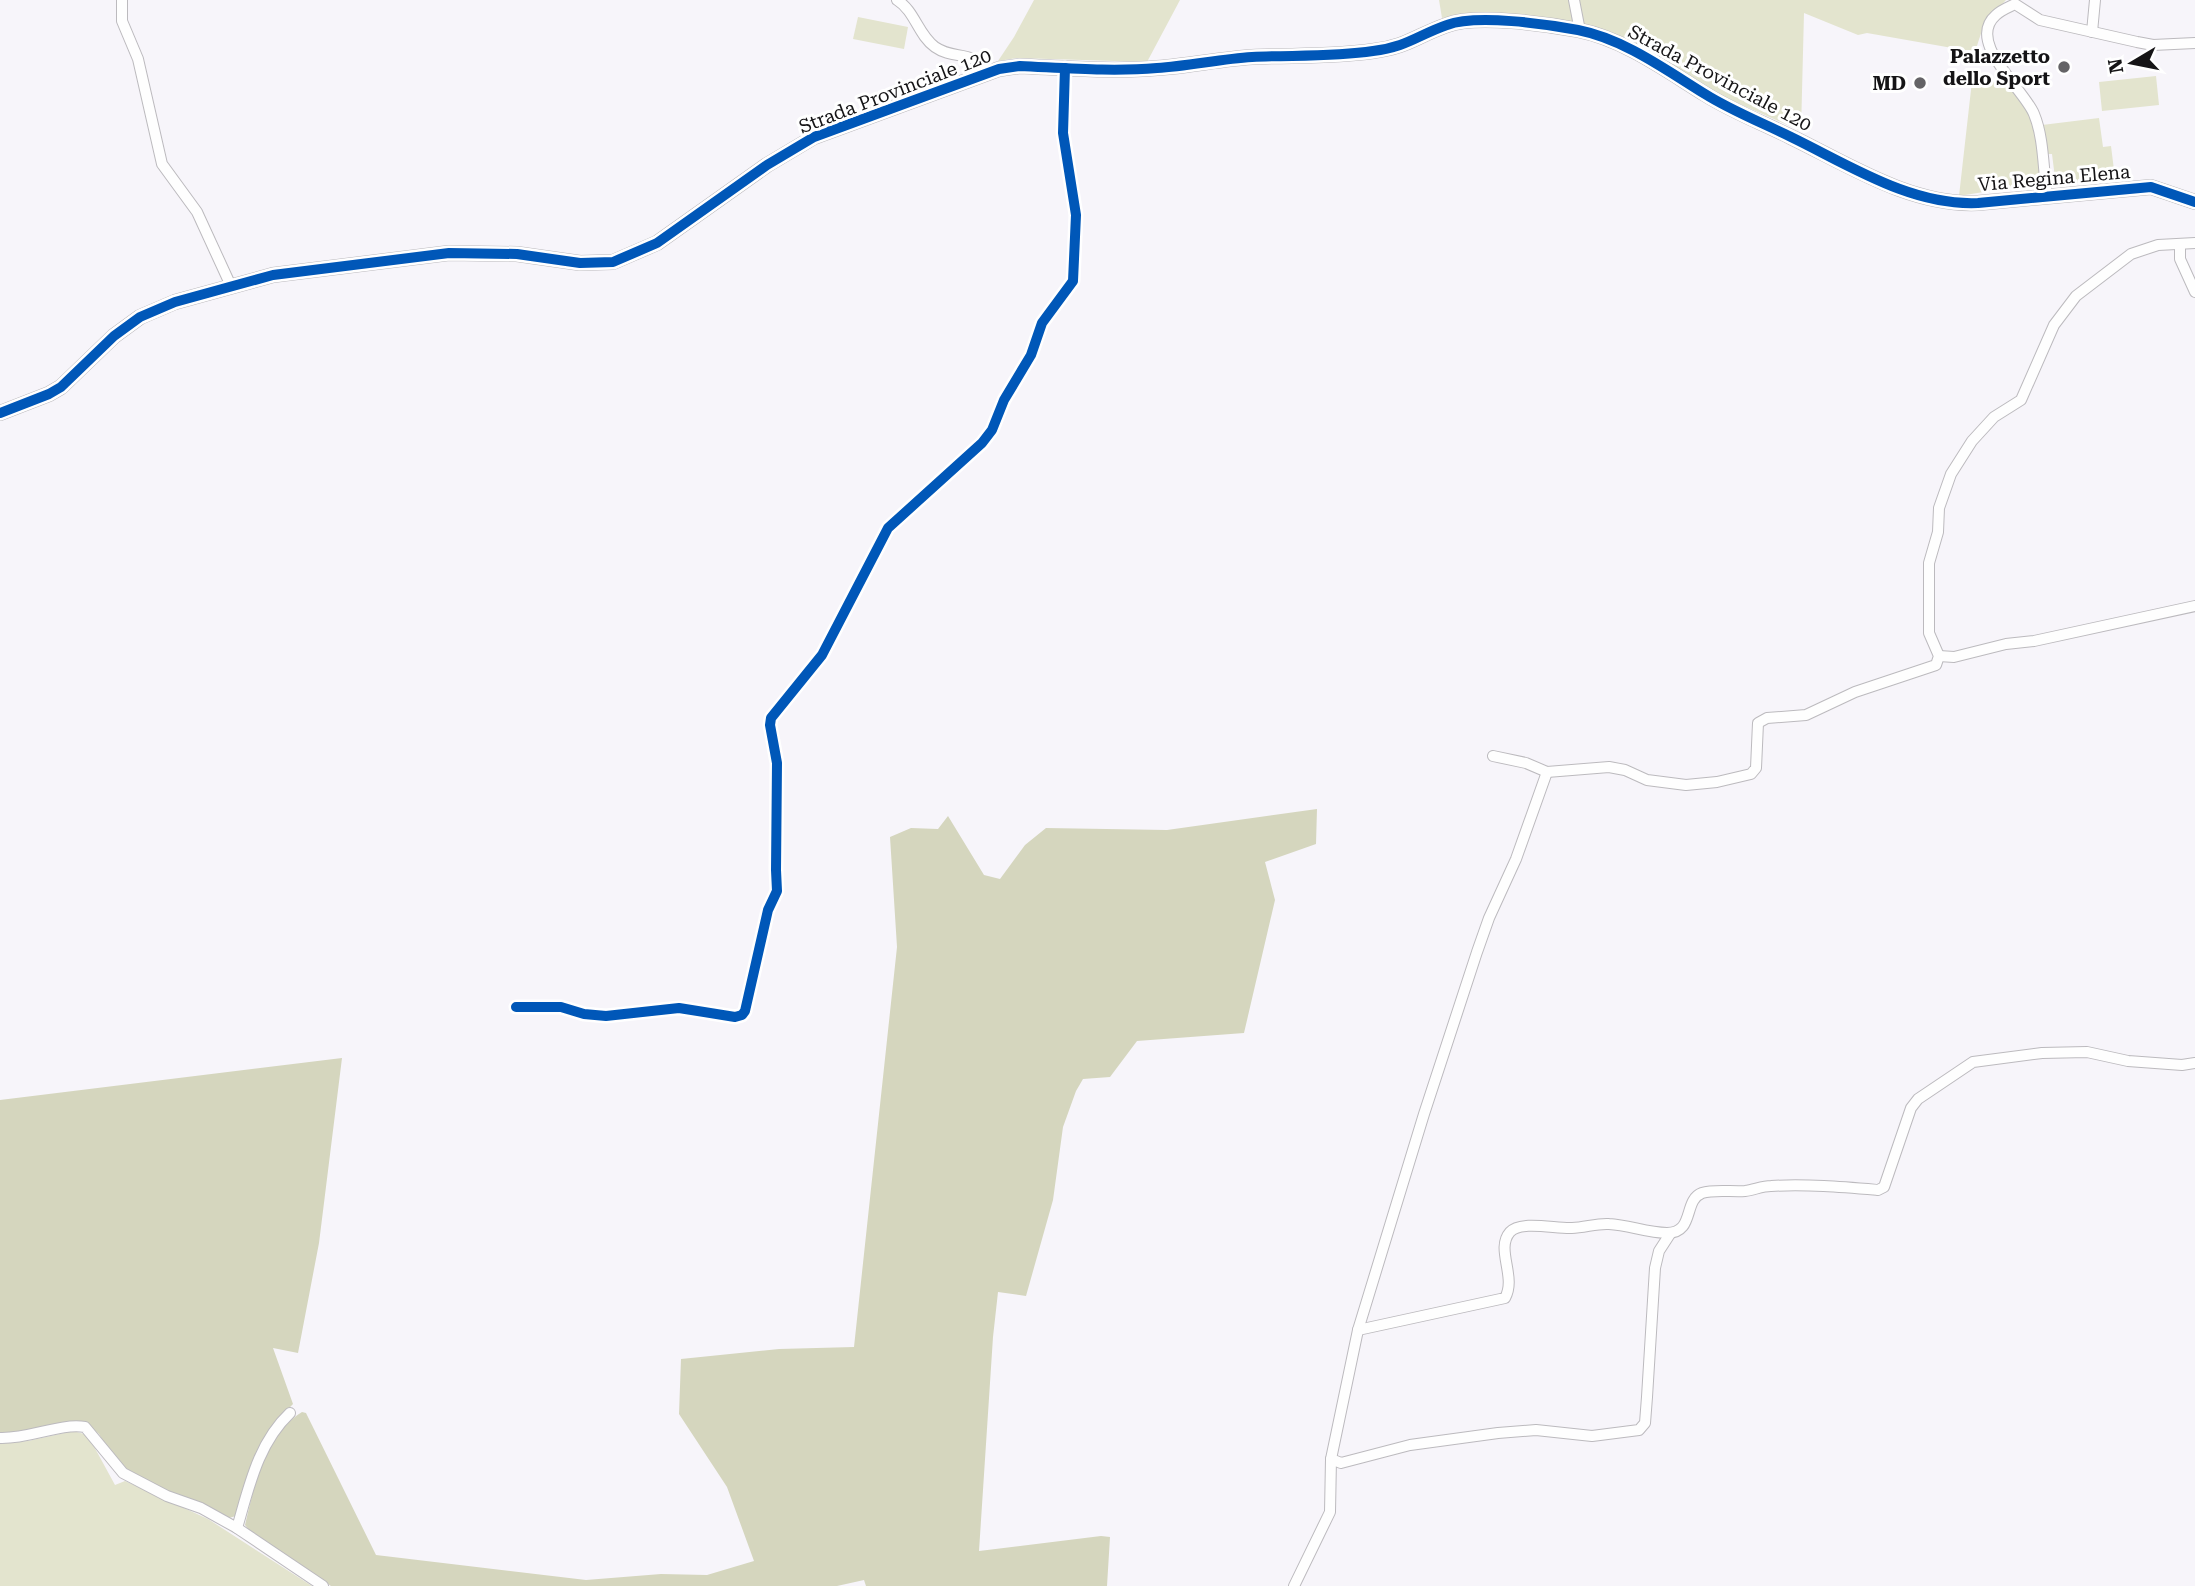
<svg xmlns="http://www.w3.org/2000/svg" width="2195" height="1586" viewBox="0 0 2195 1586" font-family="'Roboto Serif',serif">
<rect width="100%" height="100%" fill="#f7f5fa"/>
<g fill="#e3e4ce">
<path d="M1034,0H1180L1147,62L1017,58L998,61L1014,37Z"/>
<path d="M1439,0H1569L1575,24C1531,19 1486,10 1442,18Z"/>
<path d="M1577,0H2006L1984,24L1975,52L1867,33L1858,35L1804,13L1801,131L1708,90L1583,26Z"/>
<path d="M858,17L908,27L904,49L853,39Z"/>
<path d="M2156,76L2159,105L2102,111L2099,82Z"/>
<path d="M1972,81L2006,82L2026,106L2034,125L2041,184L2038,187L2011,189L2008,183H2004L2002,189L1959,196Z"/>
<path d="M2099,118L2103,147L2111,146L2115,178L2056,186L2052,154H2046L2042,125Z"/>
<path d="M73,1431L84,1434L91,1441L115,1485L125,1481L208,1519L312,1586H0V1443L28,1441Z"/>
</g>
<g fill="#d5d6be">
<path d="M1317,809L1316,844L1265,862L1275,900L1244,1033L1137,1041L1110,1077L1083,1079L1076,1091L1063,1127L1053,1200L1026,1296L998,1292L993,1337L979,1551L1101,1536L1110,1537L1107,1586H866L864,1580L837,1586H331L249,1530L245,1525C255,1484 264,1436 302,1412L306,1413L376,1555L586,1580L661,1574L707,1575L754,1561L727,1487L679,1414L681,1359L779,1349L854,1347L897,947L890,837L911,828L938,829L948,816L984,875L1000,879L1025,845L1046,828L1167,830Z"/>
<path d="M342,1058L319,1243L298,1353L273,1348L293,1404C254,1443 250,1465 236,1516L229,1518L167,1491L127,1469L110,1454L99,1434L87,1424L75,1421L29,1432L0,1434V1100Z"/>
</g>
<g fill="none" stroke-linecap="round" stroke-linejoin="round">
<defs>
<g id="minor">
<path d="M122,0V21L138,59L162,164L197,212L231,286"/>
<path d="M897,0C915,11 918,35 935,47C955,61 970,48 988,72"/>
<path d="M1574,0L1580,31"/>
<path d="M2092,32L2095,0"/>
<path d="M2047,195C2043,169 2044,138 2034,114C2024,89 1965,42 1996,15C2001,10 2009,7 2015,4L2040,20L2137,42L2153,45L2195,43"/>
<path d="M2180,246V259L2195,292"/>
<path d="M1939,656L1954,657L2006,644L2034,641L2195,606"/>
<path d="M1493,756L1526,763L1547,772L1609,767L1625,770L1647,780L1686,785L1717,782L1751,774L1756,768L1758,723L1767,718L1806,715L1855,692L1936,665L1939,656L1929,633V563L1938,532L1939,508L1951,474L1972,441L1994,417L2021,400L2054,325L2076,296L2131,254L2158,245L2195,243"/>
<path d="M516,1007H561L584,1014L606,1016L679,1008L735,1017L742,1015L745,1011L768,910L777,891L776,870L777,763L770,725L771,718L822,655L888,528L982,443L992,430L1004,400L1031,355L1042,323L1073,281L1076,215L1063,133L1065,68"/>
<path d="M1358,1330L1505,1298C1517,1277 1495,1249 1510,1232C1521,1220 1556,1229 1572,1228C1584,1228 1597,1223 1609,1224C1629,1225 1647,1233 1667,1233C1695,1233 1683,1200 1702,1193C1714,1189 1732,1192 1745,1191C1754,1190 1762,1186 1771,1186C1807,1184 1842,1187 1878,1190L1884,1187L1911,1108L1918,1099L1973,1062L2042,1053L2087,1052L2128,1061L2182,1065L2195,1063"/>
<path d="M0,1438C30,1439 59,1423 85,1427L123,1473L167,1496L201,1508L237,1528L323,1586"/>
<path d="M1331,1459L1341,1463L1410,1445L1498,1433L1536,1430L1592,1436L1639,1430L1645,1423L1647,1397L1655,1268L1659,1251L1670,1234"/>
<path d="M237,1528C249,1487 258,1443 290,1413"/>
<path d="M1294,1586L1330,1512L1331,1459L1358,1330L1424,1114L1477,952L1489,918L1516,859L1547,772"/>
</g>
<path id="tertiary" d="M0,413L49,394L61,387L114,336L140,317L175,302L273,275L449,253L517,254L580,263L613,262L657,243L767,165L814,137L999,69L1020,66C1065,68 1112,72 1157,68C1189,66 1220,59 1252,57C1292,55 1333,57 1373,51C1407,47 1418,35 1447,25C1476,14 1547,24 1578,30C1624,39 1666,70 1705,94C1732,111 1763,123 1791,137C1849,165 1911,206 1978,203L2151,187L2195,202"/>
</defs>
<use href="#minor" stroke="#bcbabe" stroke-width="12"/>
<use href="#tertiary" stroke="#bcbabe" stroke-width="16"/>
<use href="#minor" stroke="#fefefe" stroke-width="10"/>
<use href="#tertiary" stroke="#fefefe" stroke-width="14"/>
<defs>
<g id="cycleway">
<path d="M0,413L49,394L61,387L114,336L140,317L175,302L273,275L449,253L517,254L580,263L613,262L657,243L767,165L814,137L999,69L1020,66C1065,68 1112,72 1157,68C1189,66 1220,59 1252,57C1292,55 1333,57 1373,51C1407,47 1418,35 1447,25C1476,14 1547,24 1578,30C1624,39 1666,70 1705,94C1732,111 1763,123 1791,137C1849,165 1911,206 1978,203L2151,187L2195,202"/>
<path d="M516,1007H561L584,1014L606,1016L679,1008L735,1017L742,1015L745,1011L768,910L777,891L776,870L777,763L770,725L771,718L822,655L888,528L982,443L992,430L1004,400L1031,355L1042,323L1073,281L1076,215L1063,133L1065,68"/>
</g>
</defs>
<use href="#cycleway" stroke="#fff" stroke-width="15"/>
<use href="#cycleway" stroke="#0057b8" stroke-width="10"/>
</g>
<g fill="#646366" stroke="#fff" stroke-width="2.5">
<circle cx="2064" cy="67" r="7"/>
<circle cx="1920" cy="83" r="7"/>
</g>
<g text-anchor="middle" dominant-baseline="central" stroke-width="6" stroke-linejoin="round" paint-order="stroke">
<g font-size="19" font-weight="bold" fill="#151416" stroke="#fff" text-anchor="end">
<text x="2050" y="56">Palazzetto<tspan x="2050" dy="22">dello Sport</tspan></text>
<text x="1906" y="83">MD</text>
</g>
<g font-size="19" fill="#151416" stroke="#fff">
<text transform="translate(1720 78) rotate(28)">Strada Provinciale 120</text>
<text transform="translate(895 91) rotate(-21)">Strada Provinciale 120</text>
<text transform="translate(2054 178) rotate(-5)">Via Regina Elena</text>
</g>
</g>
<g transform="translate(2132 63) rotate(260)" stroke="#ffffff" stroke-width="5" paint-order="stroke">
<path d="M0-5L12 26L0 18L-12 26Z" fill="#151416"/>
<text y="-10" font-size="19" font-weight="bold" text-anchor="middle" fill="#151416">N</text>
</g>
</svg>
